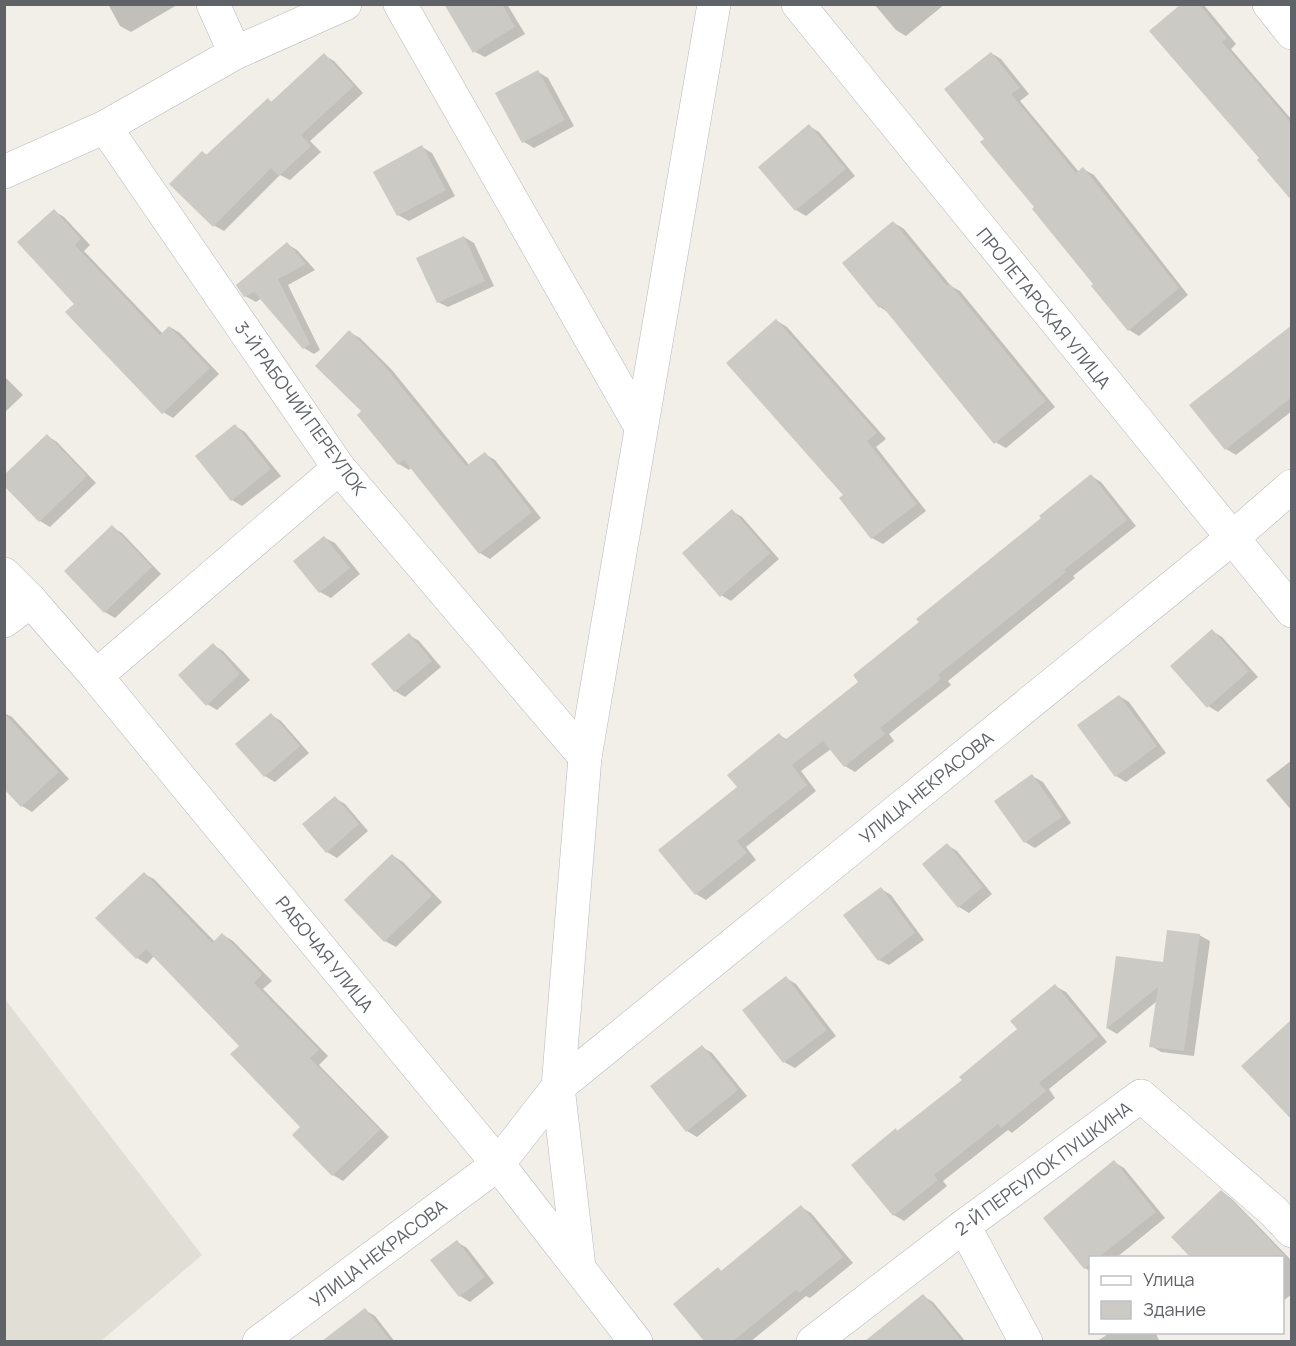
<svg xmlns="http://www.w3.org/2000/svg" width="1296" height="1346" viewBox="0 0 1296 1346" font-family="Manrope,sans-serif">
<rect width="100%" height="100%" fill="#f1efe8"/>
<path fill="#e1ded6" d="M4,998L202,1255L101,1341H5Z"/>
<g fill="#0003">
<path d="M108,4H177V5L131,32L120,26Z"/>
<path d="M446,4H507L525,34L485,57L475,52Z"/>
<path d="M874,4H945L906,36L896,30Z"/>
<path d="M1184,4H1203L1236,44L1231,49L1292,120V198Z"/>
<path d="M991,53L1001,59L1029,94L1020,101L1079,172L1083,169L1094,175L1188,295L1139,336L1129,330L986,139Z"/>
<path d="M324,55L334,61L363,93L310,141L321,152L290,180L280,175L224,231L213,225L202,152L207,155L268,100L272,102Z"/>
<path d="M538,72L548,78L574,126L534,148L524,142Z"/>
<path d="M809,126L819,132L855,176L806,216L796,210Z"/>
<path d="M422,147L432,153L455,196L409,221L398,215Z"/>
<path d="M54,211L64,217L90,245L84,251L163,334L170,327L180,333L219,374L173,418L163,412L76,304Z"/>
<path d="M894,223L904,229L951,286L960,291L1055,407L1006,448L995,442L889,313L880,307Z"/>
<path d="M464,237L474,243L494,286L448,307L438,302Z"/>
<path d="M287,244L297,250L315,270L288,285L320,350L314,354L304,348L262,298L256,302L245,296Z"/>
<path d="M777,321L787,327L886,439L876,447L926,511L883,544L872,538L841,498L845,495Z"/>
<path d="M1292,326V411L1236,455L1226,449Z"/>
<path d="M349,332L360,338L392,370L470,466L485,454L495,460L541,518L490,559L480,553L412,467L409,470L399,464Z"/>
<path d="M4,376L23,395L4,413Z"/>
<path d="M235,426L245,432L281,476L242,506L232,500L197,456Z"/>
<path d="M47,436L57,442L96,483L50,527L40,521L4,484Z"/>
<path d="M1091,476L1101,482L1136,526L1073,576L1075,578L948,681L951,685L889,734L894,741L855,772L845,766L831,749L801,771L816,791L746,847L756,860L706,900L696,894L739,788L779,735L788,740L860,682L921,622Z"/>
<path d="M732,511L742,517L779,559L731,601L721,595Z"/>
<path d="M112,527L122,533L161,574L115,618L105,612L66,571Z"/>
<path d="M325,538L335,543L360,574L331,598L320,592Z"/>
<path d="M1212,631L1222,637L1258,677L1218,712L1208,706Z"/>
<path d="M409,635L419,641L441,667L405,697L395,691Z"/>
<path d="M213,645L223,651L250,680L217,710L207,704Z"/>
<path d="M1119,696L1129,702L1166,753L1126,782L1116,776Z"/>
<path d="M4,713L12,717L69,779L32,812L22,806L4,787Z"/>
<path d="M271,715L281,721L309,753L275,782L265,776Z"/>
<path d="M1292,760V811L1266,780Z"/>
<path d="M1032,776L1043,782L1071,823L1035,848L1025,842Z"/>
<path d="M335,798L345,804L368,831L337,858L327,852Z"/>
<path d="M947,845L957,851L992,894L969,913L959,907Z"/>
<path d="M393,856L403,862L442,902L396,947L385,941L347,901Z"/>
<path d="M144,874L154,879L215,942L223,935L233,941L272,981L263,989L328,1056L319,1065L389,1137L343,1181L333,1175L302,1127L241,1046L154,956L147,964L137,958Z"/>
<path d="M881,889L891,895L924,940L889,965L879,960Z"/>
<path d="M1199,935L1210,941L1194,1056L1161,1052L1151,1046L1157,1001L1117,1034L1107,1028L1118,957L1164,963Z"/>
<path d="M786,978L796,984L836,1036L795,1068L784,1062L744,1010Z"/>
<path d="M1055,986L1066,992L1107,1042L1049,1089L1055,1098L1012,1133L1008,1130L943,1181L947,1186L904,1221L894,1215L853,1165L896,1130L898,1132L964,1081L1019,1029Z"/>
<path d="M702,1047L712,1053L747,1096L697,1137L687,1131Z"/>
<path d="M1114,1162L1124,1168L1165,1218L1116,1258H1090V1271L1085,1268L1045,1218Z"/>
<path d="M1221,1192L1231,1198L1292,1261V1294L1282,1302V1258H1192L1173,1237Z"/>
<path d="M801,1207L811,1213L853,1263L810,1298L806,1296L750,1342H706L675,1304L718,1269L723,1272Z"/>
<path d="M457,1242L467,1248L494,1283L470,1302L460,1296Z"/>
<path d="M923,1296L933,1302L966,1342H889L880,1331Z"/>
<path d="M365,1310L375,1316L395,1342H341L334,1334Z"/>
<path d="M1111,1332H1155L1160,1342H1100L1099,1340Z"/>
</g>
<g fill="#cccac5">
<path d="M444,4H502L515,27L473,53Z"/>
<path d="M1181,4H1199L1227,38L1222,42L1292,124V201L1257,160L1259,158L1149,31Z"/>
<path d="M991,52L1020,88L1011,94L1076,173L1083,167L1179,288L1128,331L1091,286L1093,284L1032,209L1034,207L980,142L984,139L944,89Z"/>
<path d="M324,53L354,86L301,135L311,146L279,176L271,168L213,227L169,184L202,151L206,155L268,98L271,102Z"/>
<path d="M538,70L565,120L522,143L495,93Z"/>
<path d="M809,124L846,169L795,211L758,167Z"/>
<path d="M422,145L446,190L397,216L373,172Z"/>
<path d="M54,209L81,239L75,245L160,335L169,326L210,368L162,414L65,312L74,304L17,242Z"/>
<path d="M893,221L947,286L950,284L1046,401L994,444L882,306L879,308L842,263Z"/>
<path d="M464,236L485,281L437,303L416,258Z"/>
<path d="M287,242L306,264L278,279L310,344L303,349L254,292L244,297L236,285Z"/>
<path d="M776,319L877,433L867,441L917,504L871,539L839,498L843,495L726,363Z"/>
<path d="M1292,325V397L1225,450L1189,405Z"/>
<path d="M349,330L382,363L466,466L485,452L532,512L479,554L404,460L398,465L357,415L361,411L315,366Z"/>
<path d="M235,424L271,469L231,501L195,456Z"/>
<path d="M47,434L87,476L39,522L4,486V475Z"/>
<path d="M1091,474L1127,520L1064,570L1066,572L938,675L941,679L880,728L885,734L844,767L823,741L792,765L807,785L737,841L747,853L695,895L658,850L737,787L727,775L779,733L785,740L858,682L853,675L919,622L916,619L1041,518L1039,516Z"/>
<path d="M732,509L770,553L720,597L682,553Z"/>
<path d="M112,525L152,567L104,613L64,571Z"/>
<path d="M324,536L350,568L319,593L293,561Z"/>
<path d="M1212,629L1249,671L1207,708L1170,666Z"/>
<path d="M409,633L432,661L394,692L371,664Z"/>
<path d="M213,643L240,674L206,706L178,675Z"/>
<path d="M1119,695L1157,746L1115,777L1077,725Z"/>
<path d="M4,713L59,772L21,807L4,789Z"/>
<path d="M271,713L300,746L264,777L235,744Z"/>
<path d="M1032,774L1062,817L1024,843L994,801Z"/>
<path d="M335,796L359,824L326,853L302,824Z"/>
<path d="M947,843L983,887L958,908L922,864Z"/>
<path d="M392,854L432,896L384,942L344,900Z"/>
<path d="M144,872L212,943L222,933L262,974L254,983L319,1050L310,1058L380,1130L332,1176L292,1135L300,1127L230,1054L239,1046L146,949L136,959L95,918Z"/>
<path d="M881,887L915,933L878,961L843,915Z"/>
<path d="M1167,930L1200,934L1184,1051L1149,1047L1158,987L1106,1029L1116,956L1163,962Z"/>
<path d="M786,976L827,1030L783,1063L742,1010Z"/>
<path d="M1055,984L1098,1036L1039,1083L1046,1091L1001,1128L998,1124L934,1175L938,1180L893,1216L851,1165L896,1128L897,1131L962,1080L959,1077L1017,1029L1010,1021Z"/>
<path d="M1292,1019V1120L1241,1066Z"/>
<path d="M702,1045L738,1090L686,1132L650,1086Z"/>
<path d="M1114,1160L1156,1212L1099,1257H1090V1264L1084,1269L1043,1218Z"/>
<path d="M1221,1190L1230,1198L1286,1257H1190L1171,1237Z"/>
<path d="M801,1205L843,1257L799,1293L796,1290L733,1341H704L673,1304L718,1267L721,1271Z"/>
<path d="M457,1240L485,1277L459,1297L430,1260Z"/>
<path d="M923,1294L962,1341H865Z"/>
<path d="M365,1308L391,1341H322Z"/>
</g>
<g fill="none" stroke-linecap="round" stroke-linejoin="round">
<defs>
<g id="minor">
<path d="M213,4L235,53"/>
<path d="M400,4L641,427"/>
<path d="M798,4L1292,611"/>
<path d="M1269,4L1292,33"/>
<path d="M105,127L339,468L585,757"/>
<path d="M4,172L105,127L235,53L345,4"/>
<path d="M4,574L31,601L96,676L498,1164L636,1342"/>
<path d="M4,621L31,601"/>
<path d="M96,676L339,468"/>
<path d="M964,1226L1026,1342"/>
<path d="M579,1267L558,1087L585,757L714,4"/>
<path d="M259,1342L498,1164L558,1087L1231,539L1292,486"/>
<path d="M813,1342L964,1226L1141,1096L1272,1210L1292,1231"/>
</g>
</defs>
<use href="#minor" stroke="#b5b8bc" stroke-width="34"/>
<use href="#minor" stroke="#fff" stroke-width="33"/>
</g>
<g text-anchor="middle" dominant-baseline="central" stroke-width="6" stroke-linejoin="round" paint-order="stroke">
<g font-size="18" fill="#5f6368" stroke="#fff">
<text transform="translate(1044 308) rotate(51)">ПРОЛЕТАРСКАЯ УЛИЦА</text>
<text transform="translate(301 408) rotate(54)">3-Й РАБОЧИЙ ПЕРЕУЛОК</text>
<text transform="translate(926 787) rotate(-39)">УЛИЦА НЕКРАСОВА</text>
<text transform="translate(325 954) rotate(51)">РАБОЧАЯ УЛИЦА</text>
<text transform="translate(1043 1168) rotate(-36)">2-Й ПЕРЕУЛОК ПУШКИНА</text>
<text transform="translate(378 1253) rotate(-37)">УЛИЦА НЕКРАСОВА</text>
</g>
</g>
<rect width="1296" height="1346" fill="none" stroke="#5f6368" stroke-width="12"/>
<rect x="1089" y="1256" width="195" height="78" fill="#ffffff" stroke="#bfc1c3" stroke-width="1.5"/>
<rect x="1101" y="1276" width="30" height="9" fill="#ffffff" stroke="#bfc1c3" stroke-width="1.5"/>
<text x="1143" y="1286" font-size="18" fill="#5f6368">Улица</text>
<rect x="1101" y="1301" width="30" height="18" fill="#cccac5" stroke="#bfc1c3" stroke-width="1.5"/>
<text x="1143" y="1316" font-size="18" fill="#5f6368">Здание</text>
</svg>
